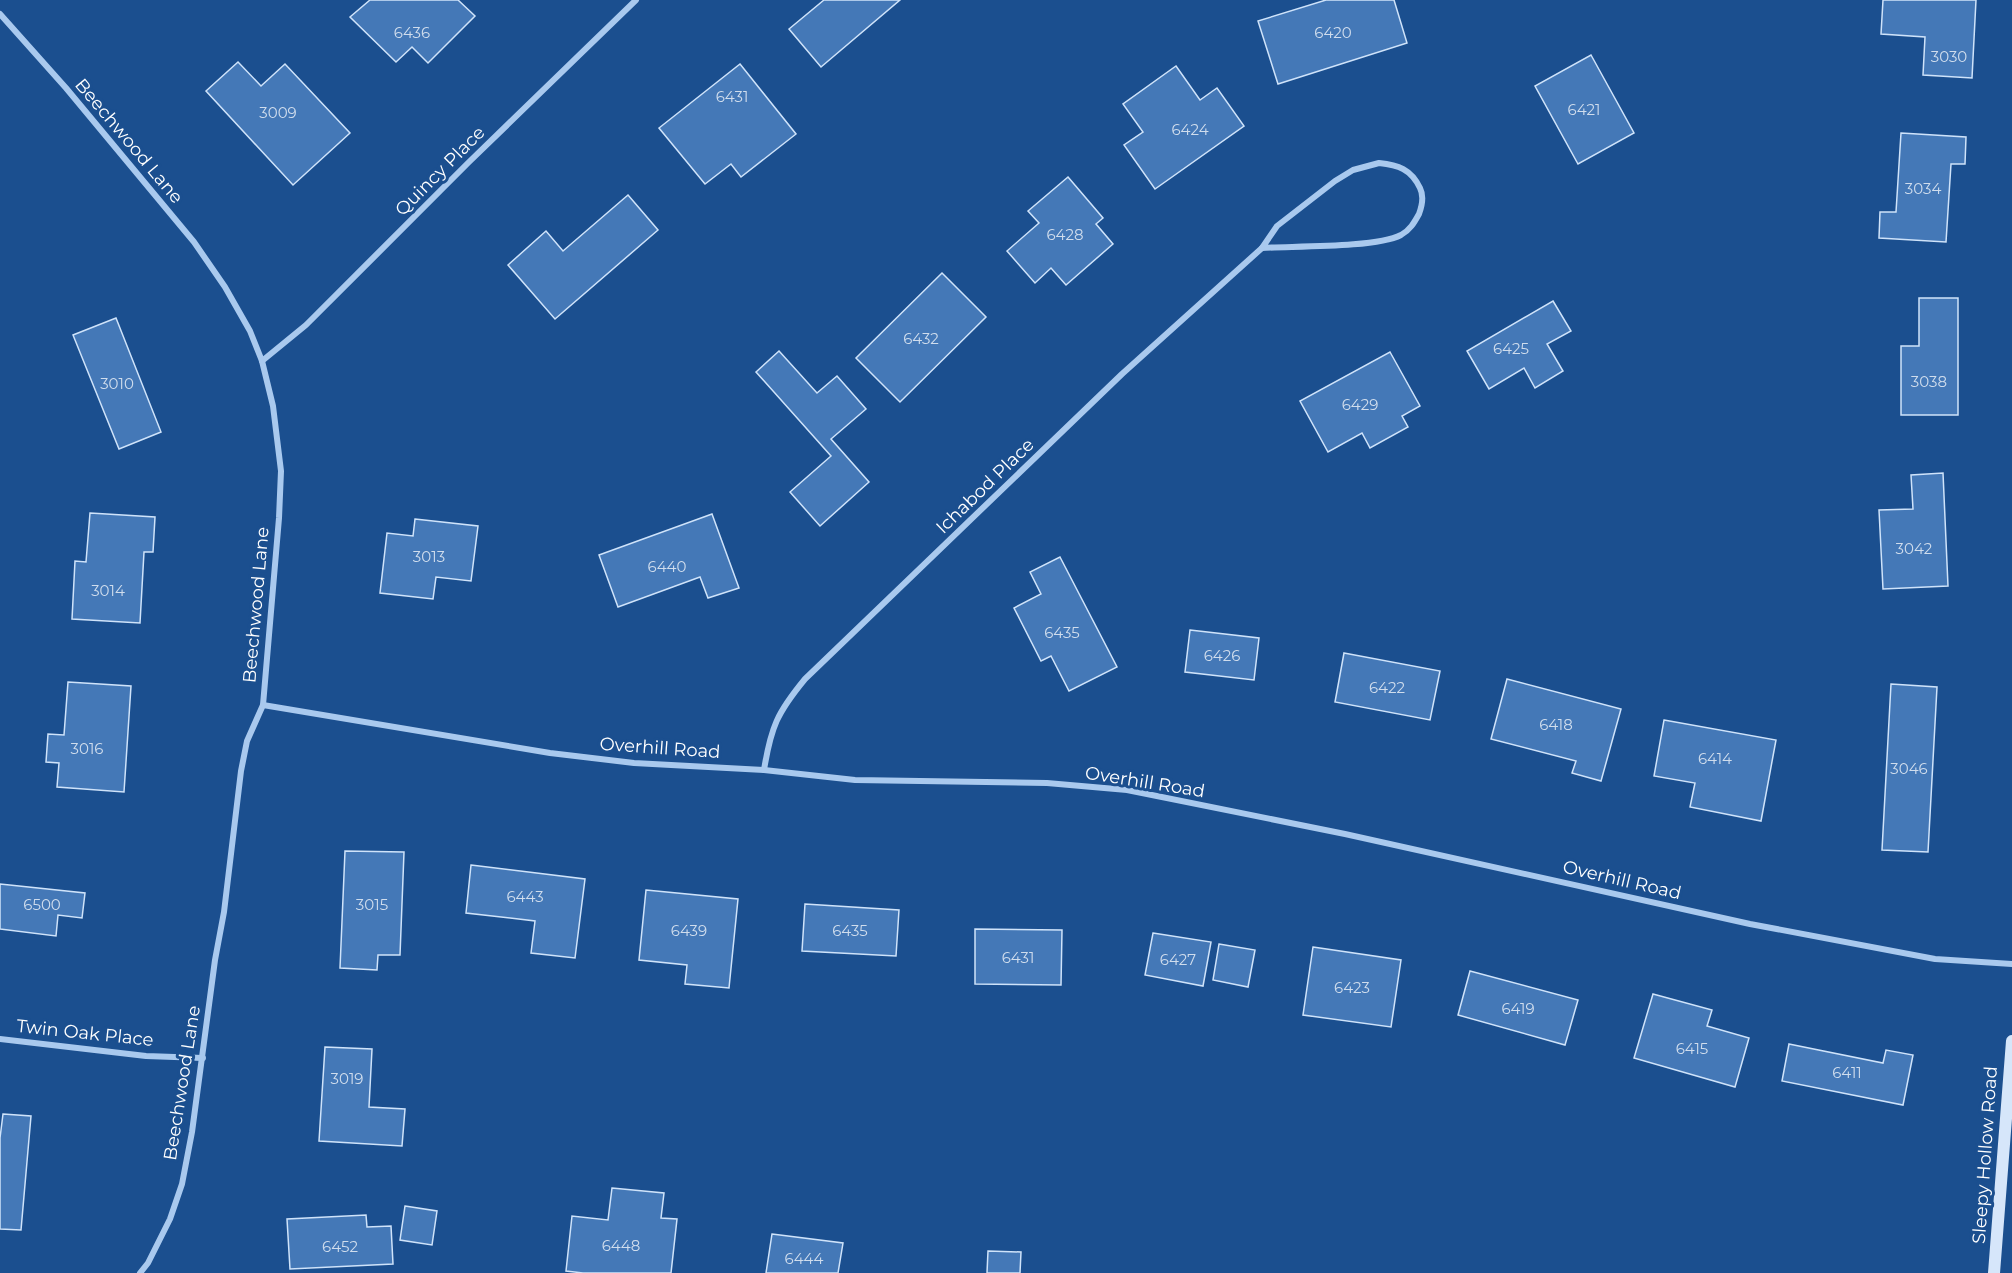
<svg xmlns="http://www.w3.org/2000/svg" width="2012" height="1273" viewBox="0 0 2012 1273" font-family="Montserrat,sans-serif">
<rect width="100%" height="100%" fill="#1b4f8f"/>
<g fill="#4478b7" stroke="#cfe3fa" stroke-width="1.5">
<path d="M370,0H458L475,16L428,63L412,47L396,62L350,17Z"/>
<path d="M824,0H900L821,67L789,29Z"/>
<path d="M1326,0H1394L1407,43L1278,84L1258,21Z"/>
<path d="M1883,0H1976L1972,78L1923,75L1925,37L1881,34Z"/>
<path d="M1591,55L1634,133L1578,164L1535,86Z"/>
<path d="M238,62L261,86L285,64L350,133L293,185L206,91Z"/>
<path d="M740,64L796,134L741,177L731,164L705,184L659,128Z"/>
<path d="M1176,66L1200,100L1217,88L1244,126L1155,189L1124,145L1143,132L1123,104Z"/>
<path d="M1901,133L1966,137L1965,164H1951L1946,242L1879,238L1880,212H1896Z"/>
<path d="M1068,177L1103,218L1096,224L1113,244L1066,285L1051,268L1035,283L1007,251L1039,223L1028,211Z"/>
<path d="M628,195L658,230L555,319L508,265L546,231L563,251Z"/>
<path d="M942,273L986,317L900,402L856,358Z"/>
<path d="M1919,298H1958V415H1901V346H1919Z"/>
<path d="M1553,301L1571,331L1547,344L1563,371L1535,388L1524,368L1489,389L1467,351Z"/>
<path d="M116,318L161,432L119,449L73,335Z"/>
<path d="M779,351L817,393L837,376L866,409L831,439L869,482L820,526L790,492L831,456L756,372Z"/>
<path d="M1390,352L1420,406L1402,416L1408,427L1370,448L1362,433L1328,452L1300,401Z"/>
<path d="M1943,473L1948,586L1883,589L1879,510L1913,509L1911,475Z"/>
<path d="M90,513L155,517L153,552H144L140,623L72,619L75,561L86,562Z"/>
<path d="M712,514L739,588L708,598L700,577L618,607L599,555Z"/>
<path d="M415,519L478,526L471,581L436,577L433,599L380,593L387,533L413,536Z"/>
<path d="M1060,557L1117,667L1069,691L1051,656L1041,661L1014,608L1041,594L1030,572Z"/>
<path d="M1190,630L1259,638L1254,680L1185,672Z"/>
<path d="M1344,653L1440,671L1430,720L1335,702Z"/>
<path d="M1507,679L1621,709L1601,781L1572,773L1576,761L1491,739Z"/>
<path d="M68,682L131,686L124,792L57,787L59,763L46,762L48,734L64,735Z"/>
<path d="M1891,684L1937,687L1928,852L1882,850Z"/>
<path d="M1664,720L1776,740L1761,821L1690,807L1695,783L1654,776Z"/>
<path d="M345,851L404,852L400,955H378L377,970L340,968Z"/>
<path d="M471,865L585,879L575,958L531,953L535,921L466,913Z"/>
<path d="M0,884L85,893L82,918L58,915L56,936L0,929Z"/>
<path d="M646,890L738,899L729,988L685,984L687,965L639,960Z"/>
<path d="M805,904L899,910L896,956L802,951Z"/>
<path d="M975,929L1062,930L1061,985L975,984Z"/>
<path d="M1153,933L1211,942L1203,986L1145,975Z"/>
<path d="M1219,944L1255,950L1248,987L1213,980Z"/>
<path d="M1313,947L1401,960L1391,1027L1303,1015Z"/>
<path d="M1470,971L1578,1000L1565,1045L1458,1015Z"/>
<path d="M1653,994L1712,1010L1707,1026L1749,1038L1735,1087L1634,1058Z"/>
<path d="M1789,1044L1883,1063L1886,1050L1913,1055L1903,1105L1782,1081Z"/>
<path d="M325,1047L372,1049L369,1107L405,1109L402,1146L319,1141Z"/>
<path d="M3,1114L31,1116L21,1230L0,1229V1138Z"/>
<path d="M612,1188L664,1193L661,1218L677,1219L671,1273H583L566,1271L572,1216L608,1220Z"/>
<path d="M405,1206L437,1211L432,1245L400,1240Z"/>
<path d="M366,1215L367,1227L391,1226L393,1264L290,1269L287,1219Z"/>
<path d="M772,1234L843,1243L838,1273H766Z"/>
<path d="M988,1251L1021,1252L1020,1273H987Z"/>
</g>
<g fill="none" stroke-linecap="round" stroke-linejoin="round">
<g stroke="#a9c9ee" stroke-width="6">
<path d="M0,14L66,88L194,242L225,287L250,331L262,361L273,406L281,471L279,518L263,705L247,741L241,771L224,912L215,960L192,1132L182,1184L170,1219L148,1263L140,1273"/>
<path d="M1379,163C1398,165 1411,169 1420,188C1424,196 1422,206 1419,214C1414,223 1410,230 1401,235C1375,248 1294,246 1262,248L1277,226L1335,181L1353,170Z"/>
<path d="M262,361L306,325L469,162L636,0"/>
<path d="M263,705L550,753L634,763L764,770L855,780L1047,783L1127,790L1345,834L1750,924L1935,959L2012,964"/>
<path d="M764,770C771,727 777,713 805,679L1122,374L1262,248"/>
<path d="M0,1039L146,1056L203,1058"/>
</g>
<path stroke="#d6e6fa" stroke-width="12" d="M1994,1273L2012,1041"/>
</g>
<g text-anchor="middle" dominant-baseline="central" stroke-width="6" stroke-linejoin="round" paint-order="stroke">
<g font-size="15" fill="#d0dded">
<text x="412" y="32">6436</text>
<text x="1333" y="32">6420</text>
<text x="1949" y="56">3030</text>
<text x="732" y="96">6431</text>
<text x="1584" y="109">6421</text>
<text x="278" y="112">3009</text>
<text x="1190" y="129">6424</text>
<text x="1923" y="188">3034</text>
<text x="1065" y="234">6428</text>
<text x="921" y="338">6432</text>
<text x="1511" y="348">6425</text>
<text x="1929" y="381">3038</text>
<text x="117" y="383">3010</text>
<text x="1360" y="404">6429</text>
<text x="1914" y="548">3042</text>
<text x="429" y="556">3013</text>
<text x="667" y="566">6440</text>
<text x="108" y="590">3014</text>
<text x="1062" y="632">6435</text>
<text x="1222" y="655">6426</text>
<text x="1387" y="687">6422</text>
<text x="1556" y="724">6418</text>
<text x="87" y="748">3016</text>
<text x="1715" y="758">6414</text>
<text x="1909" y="768">3046</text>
<text x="525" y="896">6443</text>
<text x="42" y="904">6500</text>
<text x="372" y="904">3015</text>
<text x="689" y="930">6439</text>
<text x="850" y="930">6435</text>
<text x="1018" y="957">6431</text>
<text x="1178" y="959">6427</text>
<text x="1352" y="987">6423</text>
<text x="1518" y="1008">6419</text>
<text x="1692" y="1048">6415</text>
<text x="1847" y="1072">6411</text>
<text x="347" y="1078">3019</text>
<text x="621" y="1245">6448</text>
<text x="340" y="1246">6452</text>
<text x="804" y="1258">6444</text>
</g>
<g font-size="18" fill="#fff" stroke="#1b4f8f">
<text transform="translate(129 141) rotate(50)">Beechwood Lane</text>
<text transform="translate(440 171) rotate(-45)">Quincy Place</text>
<text transform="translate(985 486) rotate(-44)">Ichabod Place</text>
<text transform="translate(256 605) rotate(-85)">Beechwood Lane</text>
<text transform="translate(660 748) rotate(4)">Overhill Road</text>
<text transform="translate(1145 782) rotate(9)">Overhill Road</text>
<text transform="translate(1622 880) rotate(13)">Overhill Road</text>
<text transform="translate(85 1033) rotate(6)">Twin Oak Place</text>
<text transform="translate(182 1083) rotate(-81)">Beechwood Lane</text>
<text transform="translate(1985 1155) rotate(-86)">Sleepy Hollow Road</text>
</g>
</g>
</svg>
